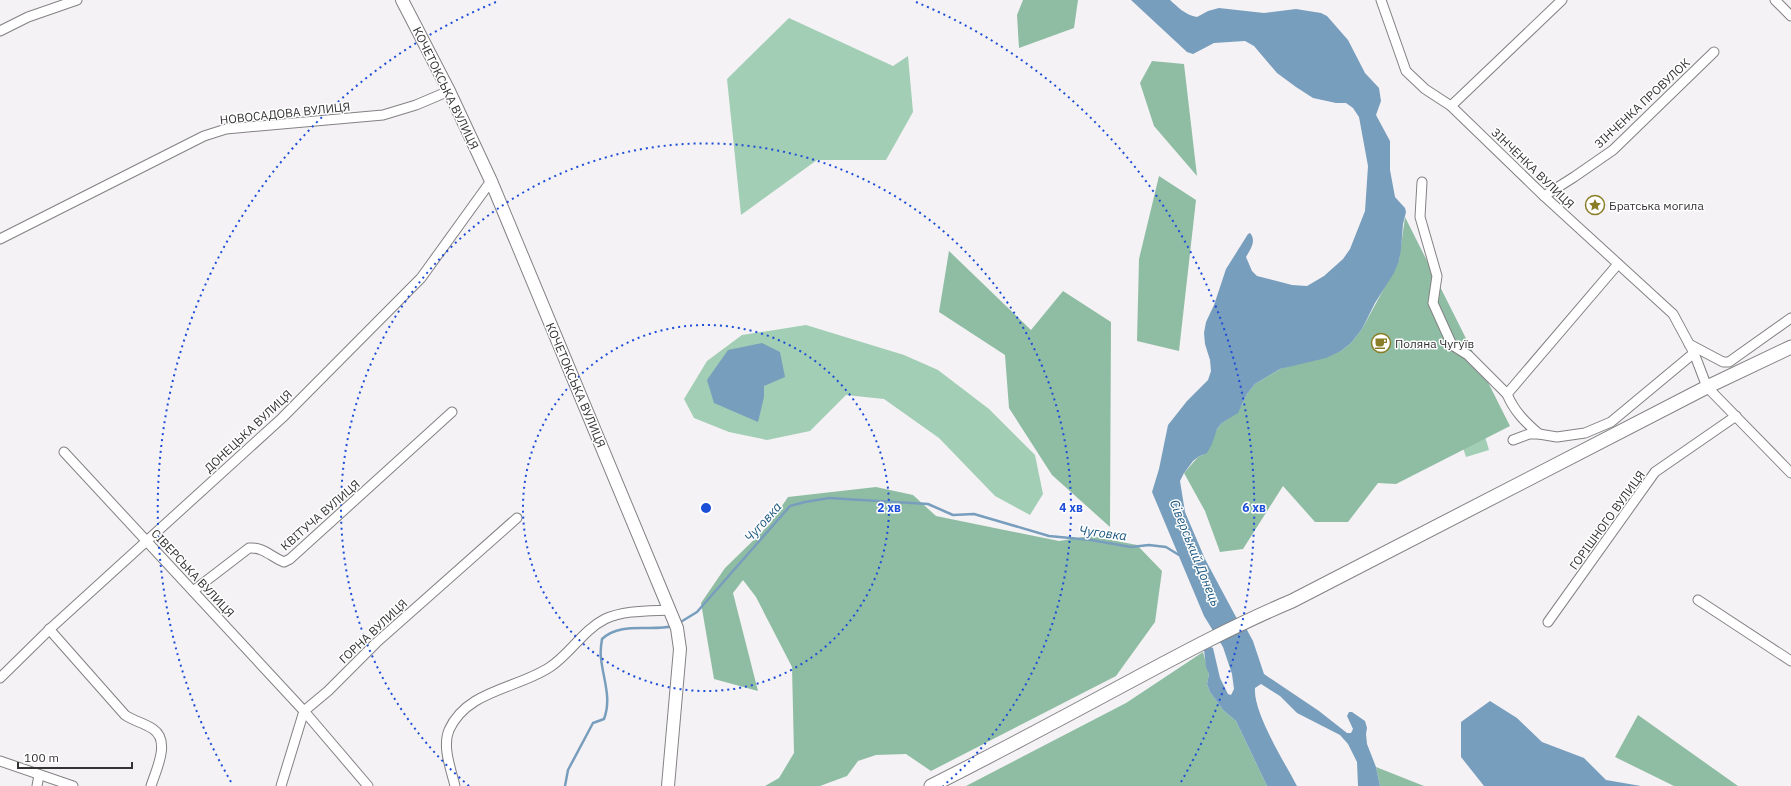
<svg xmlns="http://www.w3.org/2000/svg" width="1791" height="786" viewBox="0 0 1791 786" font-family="'IBM Plex Sans',sans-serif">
<rect width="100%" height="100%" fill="#f5f2f5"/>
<g fill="#a1ceb4">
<path d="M789,18L893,66L908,56L913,112L886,160H817L741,215L727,79Z"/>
<path d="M806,325L904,355L938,370L989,409L1035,455L1043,494L1030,515L995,496L939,438L884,399L846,395L810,431L767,440L729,432L694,418L684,399L707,361L742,335Z"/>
<path d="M1476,406L1489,450L1466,457L1452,414Z"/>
</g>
<g fill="#8fbda3">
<path d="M1023,0H1078L1074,28L1019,48L1017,15Z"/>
<path d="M1152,61L1184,64L1197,176L1154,126L1140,83Z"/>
<path d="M1159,176L1196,200L1179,351L1137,341L1139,259Z"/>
<path d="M1405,217L1510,426L1396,484L1378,483L1348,522H1315L1283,486L1243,549L1220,552L1205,511L1184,473L1198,457L1203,455L1217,429L1222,423L1234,415L1242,405L1247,394L1255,384L1280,369L1341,351L1351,343L1362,329L1399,261Z"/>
<path d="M949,251L1031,330L1063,291L1111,322L1110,527L1052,475L1009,408L1005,355L939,312Z"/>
<path d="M876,487L913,495L936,516L1059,541L1090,536L1137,545L1162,571L1155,622L1116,676L931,771L906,754L876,755L858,761L847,776L820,786H765L779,778L794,753L792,667L756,597L743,580L733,593L758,691L714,679L701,603L725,568L769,525L788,497Z"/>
<path d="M1203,652L1209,674L1207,684L1210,692L1223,710L1236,721L1267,786H966L1126,703Z"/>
<path d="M1638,715L1738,786H1674L1615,757Z"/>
<path d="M1376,767L1424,786H1380Z"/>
</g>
<g fill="#789ebd">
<path d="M1131,0H1170C1178,7 1185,15 1197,17L1208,11L1219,8L1264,13L1296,9L1321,13L1327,16L1348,40L1365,73L1379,88L1381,101L1376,115L1390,141V170L1395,197L1405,208L1406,212L1403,224L1401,250L1399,261L1394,273L1375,303L1362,329L1351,343L1341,351L1326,358L1280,369L1255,384L1247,394L1238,413L1222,423L1217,429L1212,444L1207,453L1198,457L1193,461L1184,473L1180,481L1185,512L1205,559L1236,617L1247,630L1253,641L1264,674L1319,711L1347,733H1351L1353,729L1347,716L1349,712H1352L1365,721L1367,728L1366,734L1367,744L1376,767L1380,786H1358L1357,762L1348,744L1340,735L1297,713L1280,696L1261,684L1255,688C1253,713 1285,763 1297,786H1267L1236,721L1223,710L1210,692L1207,684L1209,674L1206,667L1204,650L1211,647L1213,648L1220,678L1228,694L1231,695L1234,689L1232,674L1223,647L1204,616L1152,492L1159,469L1168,425L1187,401L1208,380L1211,371L1210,360L1205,344L1204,333L1206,322L1214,305L1226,269L1248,234L1250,233C1257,241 1250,250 1246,257L1252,271L1257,276L1292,285L1307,286L1324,276L1343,259L1350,249L1365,211L1368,166L1359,117L1353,108L1346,103H1336L1313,98L1296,87L1277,73L1254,46L1245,41L1214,43L1193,54L1187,52Z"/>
<path d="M762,343L780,352L785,377L764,386V397L758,422L714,403L707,380L728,350Z"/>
<path d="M1490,701L1517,718L1542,742L1584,758L1606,780L1641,786H1484L1461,757V722Z"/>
</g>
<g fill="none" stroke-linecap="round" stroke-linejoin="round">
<g stroke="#789ebd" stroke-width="2.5">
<path d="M679,623L697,612L790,506L805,502L829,498L928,504L953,515L974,514L1049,536L1091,540L1131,547L1149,545L1166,547L1179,555"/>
<path d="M565,786L568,770L593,723L604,719C612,698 603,679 601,658C600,651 601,645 602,639C621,621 650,632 673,626"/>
</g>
<defs>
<g id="minor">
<path d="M1381,0L1406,71L1425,89L1451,106L1544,196L1673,314L1694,353L1707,387L1791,473"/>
<path d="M1775,0L1791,16"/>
<path d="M0,31L28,17L77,0"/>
<path d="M1451,106L1562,0"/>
<path d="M1422,182L1420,217L1437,276L1433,303L1452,345L1468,355L1507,394L1618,264"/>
<path d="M1544,196L1574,177L1613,150L1714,52"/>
<path d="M0,239L204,136L226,129L383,115L416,105L449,91"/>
<path d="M1689,344L1723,362H1729L1791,318"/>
<path d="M1507,394C1514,411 1525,422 1539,434"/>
<path d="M1513,440L1529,434H1539L1557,437L1585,433L1611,422L1694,353"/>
<path d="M64,452L304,711L368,786"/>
<path d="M193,591L249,548C264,547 271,557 284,562L290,559L452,412"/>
<path d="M1698,600L1791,661"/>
<path d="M1548,622L1655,472L1736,416"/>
<path d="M49,629L125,715C134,721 144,723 153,729C171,741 156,770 151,786"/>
<path d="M0,678L52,627L282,418L421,278L491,181"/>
<path d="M0,761L73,786"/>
<path d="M37,786L39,775"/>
<path d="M281,786L304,711L328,691L376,643L517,518"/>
<path d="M455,786C451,769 442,747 449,730C467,690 517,689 550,667C570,654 583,630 605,619C624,610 649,611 670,610"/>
</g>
<path id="major" d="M402,0L449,91L491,181L677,628L680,649L668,786"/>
<path id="highway" d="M931,786C997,753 1062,718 1127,683C1181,654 1235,625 1292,601L1707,387L1791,347"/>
</defs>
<use href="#minor" stroke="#838184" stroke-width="11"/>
<use href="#major" stroke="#838184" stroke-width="14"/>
<use href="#highway" stroke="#838184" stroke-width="15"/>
<use href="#minor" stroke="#fff" stroke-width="9"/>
<use href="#major" stroke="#fff" stroke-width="12"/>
<use href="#highway" stroke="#fff" stroke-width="13"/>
</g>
<g fill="none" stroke="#1d4ed8" stroke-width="2" stroke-dasharray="2 4">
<circle cx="706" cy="508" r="183"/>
<path d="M469 786A365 365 0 1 1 943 786"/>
<path d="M231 782A548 548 0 0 1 496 2M916 2A548 548 0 0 1 1181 782"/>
</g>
<defs>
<symbol id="sight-ring" viewBox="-11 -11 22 22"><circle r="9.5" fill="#fff" stroke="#897e25" stroke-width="1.5"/><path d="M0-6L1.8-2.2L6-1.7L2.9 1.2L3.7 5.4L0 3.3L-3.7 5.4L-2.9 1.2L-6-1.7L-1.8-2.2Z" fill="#897e25"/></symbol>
<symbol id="cafe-ring" viewBox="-11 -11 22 22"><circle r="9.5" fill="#fff" stroke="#897e25" stroke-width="1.5"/><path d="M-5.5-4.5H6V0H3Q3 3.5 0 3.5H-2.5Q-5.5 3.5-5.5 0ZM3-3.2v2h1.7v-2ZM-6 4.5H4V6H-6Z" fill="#897e25"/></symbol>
</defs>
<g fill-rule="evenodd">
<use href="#sight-ring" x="1584" y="194" width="22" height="22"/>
<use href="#cafe-ring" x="1370" y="332" width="22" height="22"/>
</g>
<g text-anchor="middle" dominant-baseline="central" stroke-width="3" stroke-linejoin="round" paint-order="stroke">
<g font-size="12" fill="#343334" stroke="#fff">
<text transform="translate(446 88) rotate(64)">КОЧЕТОКСЬКА ВУЛИЦЯ</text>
<text transform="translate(1642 103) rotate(-43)">ЗІНЧЕНКА ПРОВУЛОК</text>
<text transform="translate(285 113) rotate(-6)">НОВОСАДОВА ВУЛИЦЯ</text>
<text transform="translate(1533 168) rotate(44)">ЗІНЧЕНКА ВУЛИЦЯ</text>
<text transform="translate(576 385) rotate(67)">КОЧЕТОКСЬКА ВУЛИЦЯ</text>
<text transform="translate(248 431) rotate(-43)">ДОНЕЦЬКА ВУЛИЦЯ</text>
<text transform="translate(320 515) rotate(-41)">КВІТУЧА ВУЛИЦЯ</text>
<text transform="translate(1607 520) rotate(-54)">ГОРІШНОГО ВУЛИЦЯ</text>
<text transform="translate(193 573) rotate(47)">СІВЕРСЬКА ВУЛИЦЯ</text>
<text transform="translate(373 631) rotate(-43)">ГОРНА ВУЛИЦЯ</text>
</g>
<g font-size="12" fill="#343334" stroke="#fff" text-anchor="start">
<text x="1609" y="205">Братська могила</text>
<text x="1395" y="343">Поляна Чугуїв</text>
</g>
<g font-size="13" font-style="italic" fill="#19557f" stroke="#fff">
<text transform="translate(763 522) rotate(-48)">Чуговка</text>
<text transform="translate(1103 533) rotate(7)">Чуговка</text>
<text transform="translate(1195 553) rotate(68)">Сіверський Донець</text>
</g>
</g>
<circle cx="706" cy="508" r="6" fill="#1d4ed8" stroke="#fff" stroke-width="2"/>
<g font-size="12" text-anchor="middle" font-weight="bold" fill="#1d4ed8" stroke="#fff" stroke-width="3" stroke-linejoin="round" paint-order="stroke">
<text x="889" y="512">2 хв</text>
<text x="1071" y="512">4 хв</text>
<text x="1254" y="512">6 хв</text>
</g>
<path d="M18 762v6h114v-6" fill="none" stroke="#343334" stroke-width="2"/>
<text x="24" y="762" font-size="12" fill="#343334" stroke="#ffffff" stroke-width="3" paint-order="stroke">100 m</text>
</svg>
